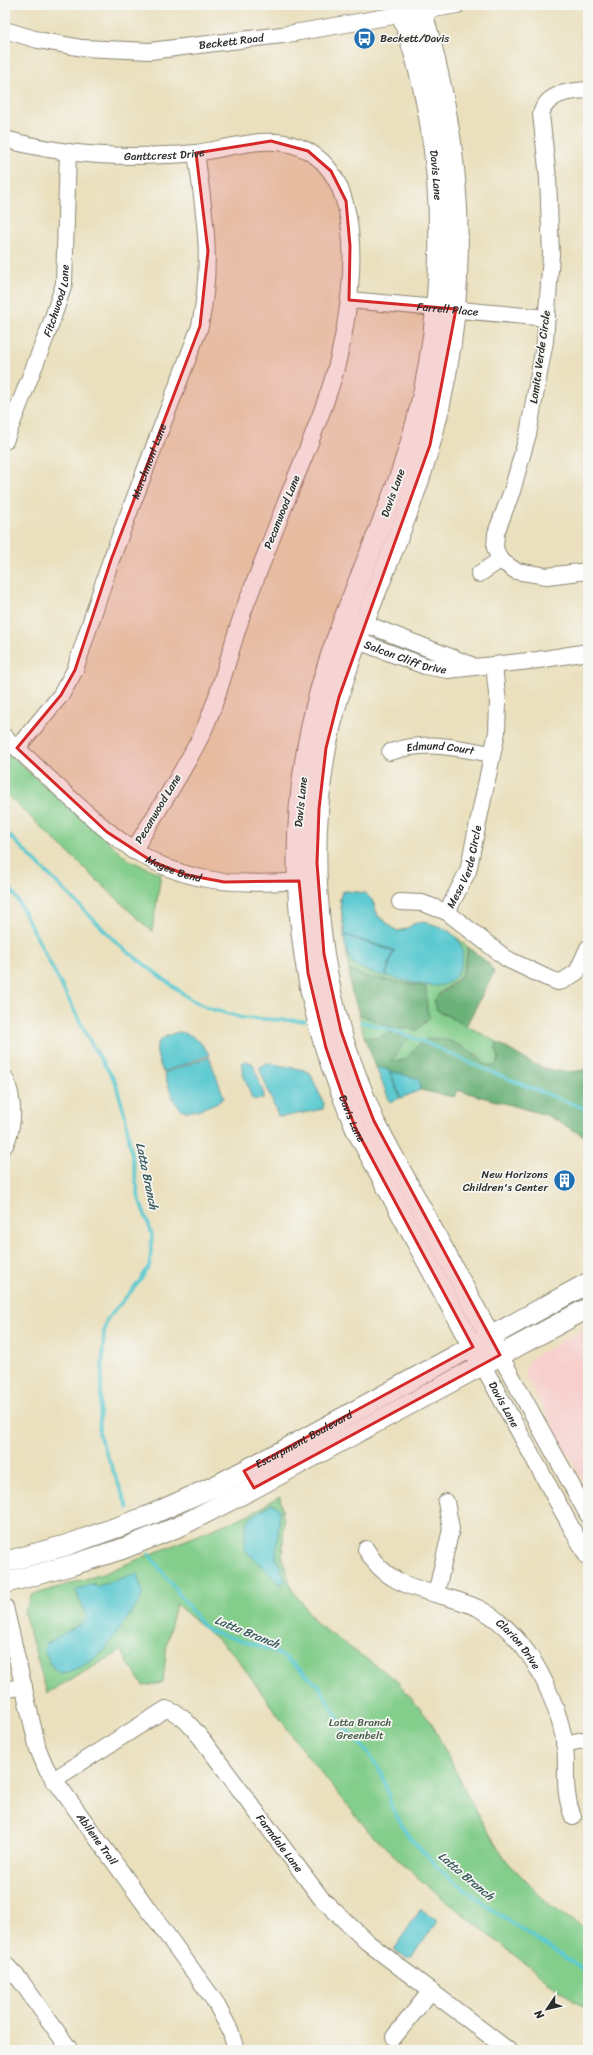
<svg xmlns="http://www.w3.org/2000/svg" width="593" height="2055" viewBox="0 0 593 2055" font-family="Sriracha,sans-serif">
<rect width="100%" height="100%" fill="#f6f6f2"/>
<filter id="ink" filterUnits="userSpaceOnUse"><feTurbulence type="fractalNoise" baseFrequency=".025" numOctaves="2"/><feDisplacementMap in="SourceGraphic" scale="8" xChannelSelector="R" yChannelSelector="G"/><feConvolveMatrix kernelMatrix="1 2 1 2 8 2 1 2 1" color-interpolation-filters="sRGB"/></filter>
<filter id="wash" filterUnits="userSpaceOnUse"><feTurbulence type="fractalNoise" baseFrequency=".012" numOctaves="4" result="noise"/><feDisplacementMap in="SourceGraphic" scale="16" xChannelSelector="R" yChannelSelector="G"/><feGaussianBlur stdDeviation="0.9" result="paint"/><feColorMatrix in="noise" values="0 0 0 0 0 0 0 0 0 0 0 0 0 0 0 0 0 1.4 0 .05"/><feComposite in="paint" operator="in"/></filter>
<g filter="url(#wash)">
<rect width="100%" height="100%" fill="#eae0bd"/>
<path fill="#f7d0ce" d="M588,1327V1491L524,1373L529,1359Z"/>
<g fill="#84ce8c" stroke="#587c5c">
<path d="M5,750L129,860L161,874L152,932L5,793Z"/>
<path d="M346,891L365,893L372,900L378,916L397,931L406,929L416,923C438,921 453,934 468,947C463,975 463,977 439,993L437,1010L497,1042L496,1049L499,1059L495,1066L485,1064L478,1055L449,1041L420,1044C412,1054 406,1063 392,1060L408,1037L389,1032C382,1037 373,1039 364,1036L359,1014L393,1028H408L416,1031L427,1021L426,987L363,976L349,970L340,899L342,892Z"/>
<path d="M280,1496L284,1522L282,1558L292,1589L317,1624L396,1680L431,1722L477,1814L506,1860L549,1905L588,1931V2010L553,1986L424,1883L371,1834L301,1748L234,1654L176,1604L167,1642L163,1683L143,1686L121,1651L47,1693L24,1613L32,1595L102,1574L250,1514Z"/>
</g>
<g fill="#6bb178" stroke="#4b6e52">
<path d="M468,947L488,963L494,972L466,1026L437,1010L434,1000C442,990 459,984 463,972C466,964 467,955 468,947Z"/>
<path d="M349,970L363,976L426,987L427,1010L430,1017L416,1031L408,1028H393L359,1014L351,989Z"/>
<path d="M389,1032L409,1037L392,1060L400,1062C411,1057 414,1045 425,1040C441,1032 476,1052 485,1064L495,1066L499,1059L496,1049L497,1042C530,1062 548,1078 588,1069V1138L546,1115L457,1090L454,1097L420,1090L418,1079L376,1067L364,1036C373,1039 382,1037 389,1032Z"/>
</g>
<g fill="#5dcad1" stroke="#447a7e">
<path d="M346,891L365,893L372,900L378,916L397,931C406,932 409,925 416,923C422,921 429,923 434,925C454,930 467,944 461,965C458,974 453,981 443,985C431,989 400,979 386,976L394,950L345,935L340,899L342,892Z"/>
<path d="M344,935L393,951L385,976C357,969 347,967 344,935Z"/>
<path d="M178,1032C191,1032 204,1044 209,1055L163,1072C154,1048 151,1040 178,1032Z"/>
<path d="M209,1057L224,1097L222,1100C179,1120 178,1114 164,1073Z"/>
<path d="M247,1061L253,1064L264,1095L263,1098L255,1100L252,1098L242,1071V1063Z"/>
<path d="M267,1063L305,1070L310,1073L324,1104L323,1109L282,1117L278,1116L260,1070L261,1066Z"/>
<path d="M376,1067L389,1070L400,1098L390,1102Z"/>
<path d="M390,1071L419,1079L420,1090L401,1098Z"/>
<path d="M271,1504L276,1505L280,1511L276,1558L286,1581L280,1584L245,1550C246,1517 243,1522 271,1504Z"/>
<path d="M137,1573L143,1592L141,1599L105,1650C94,1660 74,1673 59,1673L54,1669L44,1651L46,1644L82,1623L87,1616L75,1590L94,1583L95,1587Z"/>
<path d="M421,1909L437,1921L413,1957L408,1959L395,1950V1947Z"/>
</g>
<g fill="none" stroke-linecap="round" stroke-linejoin="round">
<g stroke="#5dcad1" stroke-width="3.5">
<path d="M5,831L119,945L190,999L208,1008L243,1018L305,1021"/>
<path d="M5,880L16,897L92,1045L115,1081L125,1115L139,1199L152,1234L150,1264L140,1281L107,1319L104,1332L99,1435L128,1508"/>
<path d="M361,1022C402,1031 429,1044 466,1061C506,1079 547,1094 588,1110"/>
<path d="M149,1554L203,1626L210,1631L271,1650L285,1658L303,1672L319,1686L341,1724L367,1751L382,1774L392,1808L409,1837L439,1869L488,1907L588,1973"/>
</g>
</g>
</g>
<g filter="url(#ink)">
<g fill="none" stroke-linecap="round" stroke-linejoin="round">
<defs>
<g id="minor">
<path id="s1" d="M5,30L38,40L82,48L150,51L282,35L457,5"/>
<path d="M588,90C569,91 547,93 541,114L548,178L551,255L545,341L528,434L512,491L496,533L495,548L500,560L516,571L547,576L588,571"/>
<path id="s2" d="M5,139C57,154 110,158 164,155C175,155 186,154 196,153C232,148 272,132 306,150C374,185 350,320 333,379C322,415 307,450 293,484C277,524 262,564 246,604C230,647 221,694 201,736C181,776 156,813 133,851"/>
<path id="s3" d="M349,300L547,318"/>
<path id="s4" d="M5,441L49,329L64,284L68,152"/>
<path d="M479,574L500,560"/>
<path d="M353,619L471,665"/>
<path id="s5" d="M347,637L425,666L448,670L538,660L588,652"/>
<path id="s6" d="M5,737C26,757 48,777 69,797C111,835 148,869 207,879C240,885 276,882 310,881"/>
<path id="s7" d="M17,748L61,695L75,670L111,560L200,326C213,262 205,216 196,153"/>
<path id="s8" d="M390,752C427,740 454,747 491,754"/>
<path d="M400,902L422,903L447,912L507,959L545,977L558,982L563,981L577,972L588,948"/>
<path id="s9" d="M447,912L468,871L497,732L498,702L494,666"/>
<path d="M5,1078C14,1100 15,1123 5,1145"/>
<path d="M500,1355L588,1515"/>
<path id="s10" d="M482,1364L588,1558"/>
<path id="s11" d="M366,1549C390,1594 437,1589 478,1608C498,1618 514,1634 527,1652C544,1674 561,1717 565,1745C568,1773 562,1788 573,1817"/>
<path d="M436,1594L451,1529L446,1502"/>
<path id="s12" d="M5,1607L38,1749L46,1768L214,2000L230,2030L236,2050"/>
<path d="M5,1690L24,1686"/>
<path d="M564,1744L588,1739"/>
<path id="s13" d="M53,1780L166,1709C182,1714 191,1726 201,1738L321,1898L367,1942L508,2050"/>
<path d="M5,1964L20,1980L70,2050"/>
<path d="M394,2037L431,1991"/>
</g>
<g id="major">
<path id="s14" d="M398,5C454,148 451,329 401,473C372,555 332,634 313,719C289,826 293,942 325,1047C334,1075 345,1102 356,1129L482,1364"/>
<path d="M419,5C431,38 438,71 445,106C470,240 458,374 411,503C381,584 342,663 326,748C309,841 315,939 340,1029C349,1060 362,1091 374,1121L500,1355"/>
<path id="s15" d="M5,1562L67,1545L146,1517L215,1486L284,1450L588,1283"/>
<path d="M5,1583L72,1565L122,1549L180,1526L254,1488L588,1308"/>
</g>
</defs>
<use href="#minor" stroke="#8a8674" stroke-width="18"/>
<use href="#major" stroke="#8a8674" stroke-width="22"/>
<use href="#minor" stroke="#fff" stroke-width="16"/>
<use href="#major" stroke="#fff" stroke-width="20"/>
</g>
</g>
<path fill="#d62828" fill-opacity="0.2" stroke="#d62828" stroke-width="3" stroke-linejoin="round" d="M271,141L308,151L331,171L346,201L350,246L349,300L456,309L430,445L339,697L326,748L319,809L317,863L324,954L341,1031L360,1085L374,1121L500,1355L254,1488L244,1471L473,1347L356,1129L342,1094L326,1048L308,973L299,881L224,882L187,875L153,862L107,832L17,748L61,695L75,670L111,560L200,326L208,251L196,153Z"/>
<defs>
<symbol id="bus-disc" viewBox="-11 -11 22 22"><circle r="9.5" fill="#1f6fb2" stroke="#f6f6f2"/><path d="M-5-6H5V4H4V6H2V4H-2V6H-4V4H-5ZM-3.5-4V0h7V-4ZM-3.5 1.2v1.5H-2V1.2ZM2 1.2v1.5H3.5V1.2Z" fill="#fff"/></symbol>
<symbol id="building-disc" viewBox="-11 -11 22 22"><circle r="9.5" fill="#1f6fb2" stroke="#f6f6f2"/><path d="M-4-6H4V6H1V3H-1V6H-4ZM-2.5-4.3h1.7v1.8h-1.7ZM.8-4.3h1.7v1.8H.8ZM-2.5-1h1.7V.8h-1.7ZM.8-1h1.7V.8H.8Z" fill="#fff"/></symbol>
</defs>
<g fill-rule="evenodd">
<use href="#bus-disc" x="352" y="26" width="25" height="25"/>
<use href="#building-disc" x="552" y="1168" width="25" height="25"/>
</g>
<g text-anchor="middle" dominant-baseline="central" stroke-width="3.5" stroke-linejoin="round" paint-order="stroke">
<g font-size="11" fill="#2b2b2b" stroke="#f6f6f2" text-anchor="start">
<text x="380" y="38">Beckett/Davis</text>
<text x="548" y="1174" text-anchor="end">New Horizons<tspan x="548" dy="13">Children's Center</tspan></text>
</g>
<g font-size="11" fill="#2b2b2b" stroke="#f6f6f2">
<text stroke="none"><textPath href="#s1" startOffset="229">Beckett Road</textPath></text>
<text stroke="none"><textPath href="#s2" startOffset="161">Ganttcrest Drive</textPath></text>
<text stroke="none"><textPath href="#s14" startOffset="175">Davis Lane</textPath></text>
<text stroke="none"><textPath href="#s4" startOffset="150">Fitchwood Lane</textPath></text>
<text stroke="none"><textPath href="#s3" startOffset="99">Farrell Place</textPath></text>
<text transform="translate(540 357) rotate(-82)">Lomita Verde Circle</text>
<text stroke="none"><textPath href="#s7" startOffset="319">Marchmont Lane</textPath></text>
<text transform="translate(393 493) rotate(-70)">Davis Lane</text>
<text transform="translate(282 512) rotate(-68)">Pecanwood Lane</text>
<text stroke="none"><textPath href="#s5" startOffset="62">Salcon Cliff Drive</textPath></text>
<text stroke="none"><textPath href="#s8" startOffset="51">Edmund Court</textPath></text>
<text transform="translate(301 802) rotate(-84)">Davis Lane</text>
<text transform="translate(158 809) rotate(-59)">Pecanwood Lane</text>
<text stroke="none"><textPath href="#s9" startOffset="49">Mesa Verde Circle</textPath></text>
<text stroke="none"><textPath href="#s6" startOffset="216">Magee Bend</textPath></text>
<text stroke="none"><textPath href="#s14" startOffset="1147">Davis Lane</textPath></text>
<text stroke="none"><textPath href="#s10" startOffset="46">Davis Lane</textPath></text>
<text stroke="none"><textPath href="#s15" startOffset="324">Escarpment Boulevard</textPath></text>
<text stroke="none"><textPath href="#s11" startOffset="185">Clarion Drive</textPath></text>
<text stroke="none"><textPath href="#s12" startOffset="254">Abilene Trail</textPath></text>
<text stroke="none"><textPath href="#s13" startOffset="311">Farmdale Lane</textPath></text>
</g>
<g font-size="11" fill="#465c48" stroke="#f6f6f2">
<text x="360" y="1722">Latta Branch<tspan x="360" dy="13">Greenbelt</tspan></text>
</g>
<g font-size="12" font-style="italic" fill="#3a5b5d" stroke="#f6f6f2">
<text transform="translate(147 1176) rotate(78)">Latta Branch</text>
<text transform="translate(247 1632) rotate(22)">Latta Branch</text>
<text transform="translate(466 1876) rotate(40)">Latta Branch</text>
</g>
</g>
<rect width="593" height="2055" fill="none" stroke="#f6f6f2" stroke-width="20"/>
<g transform="translate(547 2009) rotate(235)" stroke="#f6f6f2" stroke-width="3" paint-order="stroke">
<path d="M0-3L7 15L0 10L-7 15Z" fill="#2b2b2b"/>
<text y="-6" font-size="11" font-weight="bold" text-anchor="middle" fill="#2b2b2b">N</text>
</g>
</svg>
